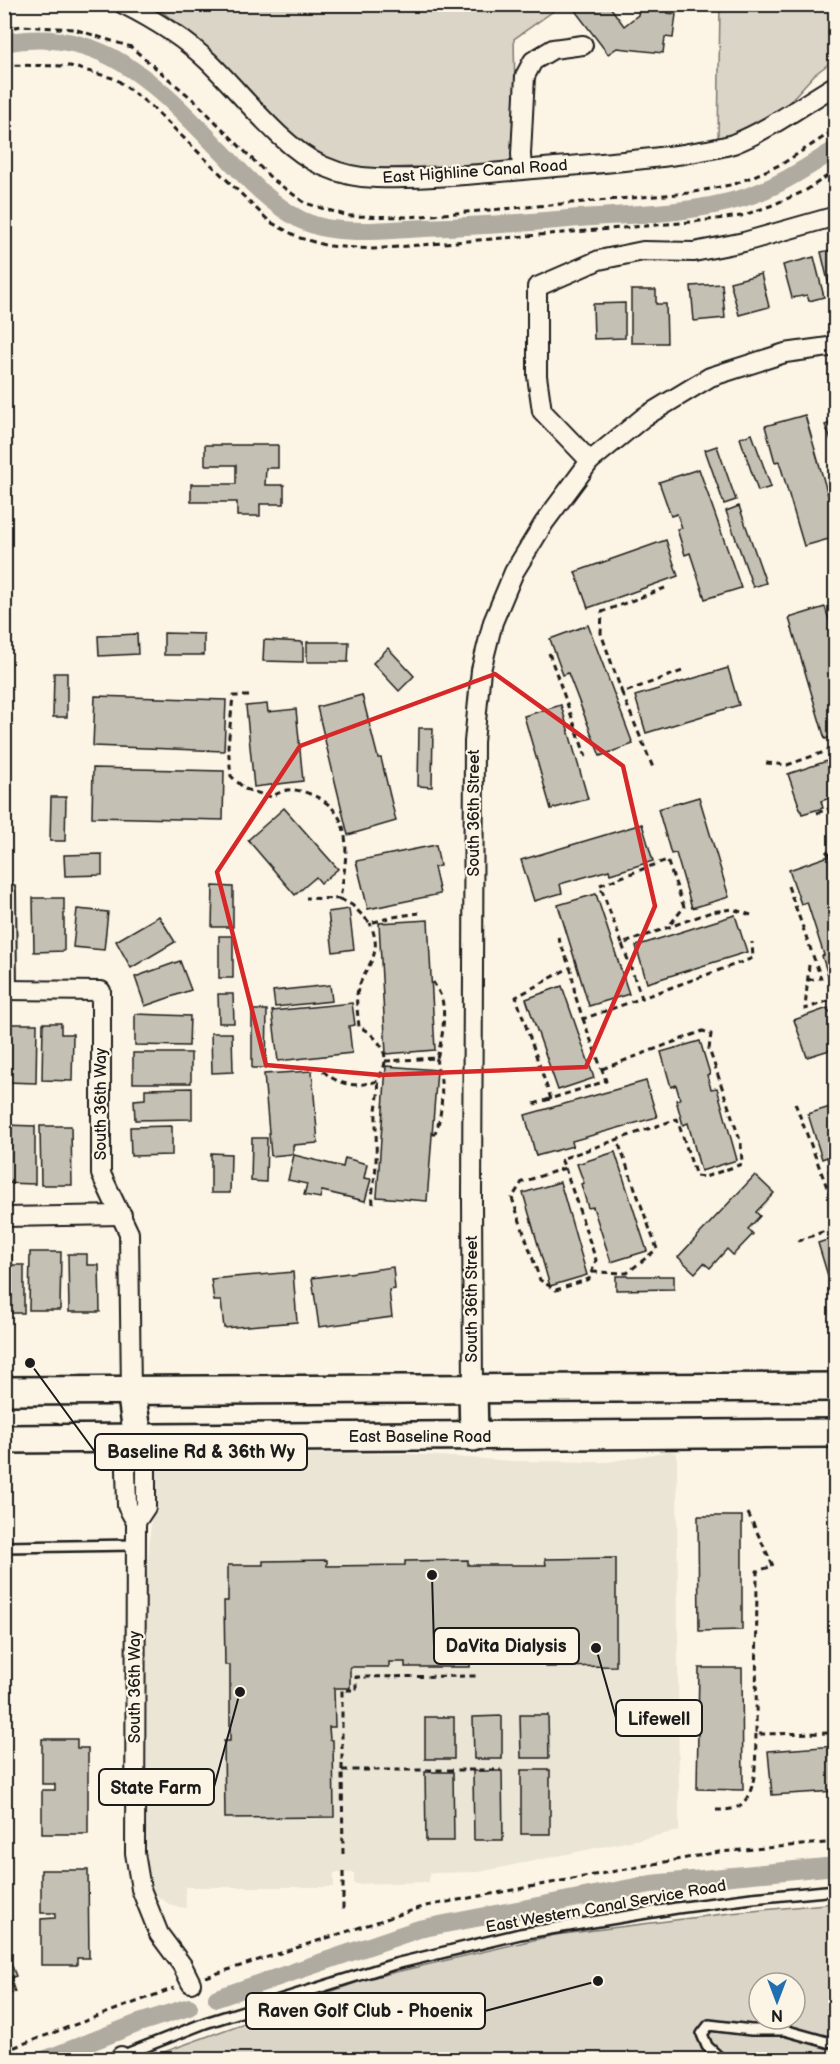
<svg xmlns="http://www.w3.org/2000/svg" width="840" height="2064" viewBox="0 0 840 2064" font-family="'Balsamiq Sans',sans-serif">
<rect width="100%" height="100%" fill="#fcf5e5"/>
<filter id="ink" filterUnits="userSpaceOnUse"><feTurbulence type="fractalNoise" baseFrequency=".0167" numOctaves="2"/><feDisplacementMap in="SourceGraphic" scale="12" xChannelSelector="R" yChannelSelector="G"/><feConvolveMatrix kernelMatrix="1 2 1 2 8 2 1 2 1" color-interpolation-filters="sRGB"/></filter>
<g filter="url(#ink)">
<path fill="#ebe5d6" d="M670,1451L677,1453L679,1831L479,1872L430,1873L429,1882L354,1884V1873H334V1887H185L186,1908L172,1906L154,1894L147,1876V1575L155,1471L160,1460L168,1454H411L512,1461L608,1462Z"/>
<g fill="#dbd5c8" stroke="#7c7872" stroke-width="1.5" fill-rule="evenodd">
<path d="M148,5H562L514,39L516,149L511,163L365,169L333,163L303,146L201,42L161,11Z"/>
<path d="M720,5H835V59L814,75L782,110L748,130L718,140Z"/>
<path d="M835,1903V2059L142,2060L366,1979L555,1935L731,1913ZM759,1983H795V2019H759Z"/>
</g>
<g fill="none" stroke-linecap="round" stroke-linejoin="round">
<g stroke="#b0aba1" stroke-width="18">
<path d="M4,43C106,23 161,90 225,155C248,180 271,204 301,220C310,224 322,228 332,229C362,233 393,230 424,228C476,226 527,223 579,218C633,214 690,214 743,198C776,188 806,168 836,149"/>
<path d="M217,1998L419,1929L651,1884L836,1866"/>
<path d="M44,2060L139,2023L189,2007"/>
</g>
</g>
<g fill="#c4c0b3" stroke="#1c1c1c" stroke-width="1.5">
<path d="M608,4L624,26L638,15L640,4H668L667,13L676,14L673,38L665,37L663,53L617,48L608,54L576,12L585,5Z"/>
<path d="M836,249V297L832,298L821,252Z"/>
<path d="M814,257L824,297L809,301L807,295L792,298L783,265Z"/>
<path d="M761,274L769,307L739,315L730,282Z"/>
<path d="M722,284L725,318L694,321L691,286Z"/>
<path d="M631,290H656V304H666L667,343H631Z"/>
<path d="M625,303V338L594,339L593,304Z"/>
<path d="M805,415L836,523V537L804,546L779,461L775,462L765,426Z"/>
<path d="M836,421V452L825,425Z"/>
<path d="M752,434L771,487L758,491L740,438Z"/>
<path d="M205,445H278V468H266L265,485H284V504H260V516H237V502H191V484H236V465H205Z"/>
<path d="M717,446L736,500L724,504L705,450Z"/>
<path d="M699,469L741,588L705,599L690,553L685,555L677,529L682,528L677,514L671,516L659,482Z"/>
<path d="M739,506L766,583L753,587L726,511Z"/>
<path d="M666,540L678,576L588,608L575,572Z"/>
<path d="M825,607L836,642V736L825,739L789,618Z"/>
<path d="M588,625L633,744L600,756L568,673L563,675L550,639Z"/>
<path d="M164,633L204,634V655H164Z"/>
<path d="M137,634L138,654L99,656L98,636Z"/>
<path d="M264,640L303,642V662L263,661Z"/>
<path d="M307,642H349L348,662H307Z"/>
<path d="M388,648L414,676L399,691L373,663Z"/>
<path d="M728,668L739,705L646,733L635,696Z"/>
<path d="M54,673H67V717H53Z"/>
<path d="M362,695L378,758H381L396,821L348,835L317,707Z"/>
<path d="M95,696L226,700L224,751L93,746Z"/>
<path d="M267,704L268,712L296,709L303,781L254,787L246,706Z"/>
<path d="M561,705L588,799L551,809L524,716Z"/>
<path d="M419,728H433L432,787L418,786Z"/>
<path d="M836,758V796L821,801L823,808L802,814L788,774Z"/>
<path d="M93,768L224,771L223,820L92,817Z"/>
<path d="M51,797H66L65,841H50Z"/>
<path d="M699,797L729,897L692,908L676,853L671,854L658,809Z"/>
<path d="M284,808L338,869L321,883L316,877L295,895L248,840Z"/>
<path d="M642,824L653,861L610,874L609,870L560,884L562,893L534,901L521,860Z"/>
<path d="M436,845L440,866L434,867L440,894L368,909L356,861Z"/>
<path d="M102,854V875L65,876L64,855Z"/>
<path d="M829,856L836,876V987L832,988L822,956L824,955L807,902L801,904L789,870Z"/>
<path d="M213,886L233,887V927H212Z"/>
<path d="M596,894L629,994L589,1006L558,905Z"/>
<path d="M33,898H64V951L34,952Z"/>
<path d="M77,909L108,912L104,950L73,947Z"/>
<path d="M349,909L354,949L333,952L328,912Z"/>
<path d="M735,915L747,952L647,983L636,946Z"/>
<path d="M159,916L175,942L131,968L116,941Z"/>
<path d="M428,920L435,1050L386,1054L379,923Z"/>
<rect x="219" y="936" width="14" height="42"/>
<path d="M180,961L191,990L145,1006L135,977Z"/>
<path d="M330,985L332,1001L275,1007L273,991Z"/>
<path d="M562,986L594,1078L558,1090L526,999Z"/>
<path d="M218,994H233L234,1023H219Z"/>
<path d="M352,1003L355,1025L349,1026L352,1053L278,1061L272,1011Z"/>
<path d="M828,1008L829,1012L836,1010V1048L807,1057L794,1020Z"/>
<path d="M252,1010H267L266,1068H252Z"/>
<path d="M135,1014L190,1016L189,1046L135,1045Z"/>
<path d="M43,1023H61V1034H73L72,1081L42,1080Z"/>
<path d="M6,1024H37L36,1083L5,1082Z"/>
<path d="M211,1033H232L233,1072L212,1073Z"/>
<path d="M700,1041L710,1074L707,1075L711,1089L717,1088L737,1160L701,1171L688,1123L683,1125L676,1100L680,1099L676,1085L671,1087L661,1052Z"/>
<rect x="133" y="1053" width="58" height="30"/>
<path d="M386,1066L437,1070L427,1201L377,1197Z"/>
<path d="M312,1071L318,1143L293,1145V1154L271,1156L264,1074Z"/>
<path d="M646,1081L657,1117L572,1141L573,1146L536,1156L525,1115Z"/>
<path d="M192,1088V1119L135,1120L134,1100L145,1099V1089Z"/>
<path d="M836,1105V1196L828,1171L831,1170L827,1157L822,1159L808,1114Z"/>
<path d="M5,1125L35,1126V1184L5,1183Z"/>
<path d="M40,1126H71L72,1185H41Z"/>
<path d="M172,1126V1155L131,1156L130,1127Z"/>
<path d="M252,1138H267L266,1182L251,1181Z"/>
<path d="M615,1152L647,1251L611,1262L593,1207L588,1208L581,1184L584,1183L577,1164Z"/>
<path d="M211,1153L231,1154L230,1193H211Z"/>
<path d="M294,1155L343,1167L345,1158L367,1164L364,1178L371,1179L365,1201L322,1191L320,1198L304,1195L307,1184L288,1180Z"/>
<path d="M755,1175L774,1193L756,1212L760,1216L748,1229L753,1234L733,1255L727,1249L710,1268L704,1263L695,1273L678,1257Z"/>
<path d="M560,1182L587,1275L550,1286L523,1193Z"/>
<path d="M836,1237V1277L829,1279L818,1243Z"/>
<path d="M30,1252H61L60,1310H29Z"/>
<path d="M4,1254H12V1265H24V1313H4Z"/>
<path d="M68,1254H87V1265H99L100,1312H69Z"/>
<path d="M393,1267L395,1289L389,1290L392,1317L319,1327L312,1278Z"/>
<path d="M293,1272L297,1322L224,1328L221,1301H214L211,1279Z"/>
<path d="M616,1276H674V1289L616,1290Z"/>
<path d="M698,1516H742V1630L699,1631Z"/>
<path d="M616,1558V1666L546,1667V1660H470V1667H405V1662H389V1667H350V1688H334L335,1727H329L330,1740H333L334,1817L225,1818L224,1741H230V1665H225L224,1601H228V1565H263V1561L327,1560V1566L405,1565V1561L468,1560V1565H546L545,1559Z"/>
<path d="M699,1668H742L743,1790L697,1789Z"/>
<path d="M520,1715H548L549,1758H521Z"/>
<path d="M502,1716V1759H474L473,1717Z"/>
<rect x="425" y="1717" width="29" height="42"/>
<path d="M42,1739H77V1748H88V1834H42V1790H55V1784H42Z"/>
<path d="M836,1746V1791L772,1795L768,1751Z"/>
<rect x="521" y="1770" width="29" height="64"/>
<path d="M473,1771H502L503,1840H474Z"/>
<path d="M425,1772H453L454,1841H426Z"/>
<path d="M41,1870H88L89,1958H77V1965H41V1919L55,1918V1913H41Z"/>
<path d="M4,1946L16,1976L10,1978L15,1992L4,1995Z"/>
</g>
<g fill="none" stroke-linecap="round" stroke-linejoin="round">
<defs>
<g id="lane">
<path d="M4,1547L135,1545"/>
<path d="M111,2060L205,2023L395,1964L520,1934L677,1908L752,1898L836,1890"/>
<path d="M722,2060L707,2046L702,2034L709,2025L751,2030H784L827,2042L836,2039"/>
</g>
<g id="street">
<path d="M123,4C155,20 183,37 209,62C242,94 281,147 323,166C339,173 359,178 376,178C444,180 512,170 580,165C615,162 649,159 684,154C700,151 717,149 733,144C769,130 802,105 836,85"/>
<path d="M522,169L521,154L525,76L533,61L553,49L583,45"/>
<path d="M590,461L542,411L537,376V287L599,260L643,251L694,252L744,242L836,216"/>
<path d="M6,891L7,990"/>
<path d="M4,990L101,991V1174L129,1233L131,1391"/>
<path d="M4,1217L122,1215"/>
<path d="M473,1389L472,1200L474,742L481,670L493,622L514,572L544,523L590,461L644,417L710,377L785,353L836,346"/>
<path d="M138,1438L126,1470L127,1506L136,1522L135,1853L141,1889L159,1934L182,1965L191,1983"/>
<path d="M136,1522L146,1507V1468L138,1438"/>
<path d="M121,2060V2056"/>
</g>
<g id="primary">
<path d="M473,1389L474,1437"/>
<path d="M4,1391L836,1387"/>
<path d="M131,1391L138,1438"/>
<path d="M4,1439L836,1433"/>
</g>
</defs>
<use href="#lane" stroke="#1c1c1c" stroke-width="14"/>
<use href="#street" stroke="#1c1c1c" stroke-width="22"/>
<use href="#primary" stroke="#1c1c1c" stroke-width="32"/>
<g stroke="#1c1c1c" stroke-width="3" stroke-dasharray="6 4.5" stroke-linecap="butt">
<path d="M4,29L21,26L74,29L131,47L196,102L272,179L305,203L348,216L409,217L689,193L735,184L782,164L836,129"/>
<path d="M4,65L70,66L116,79L152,107L270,222L300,238L328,246L373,249L692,222L741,216L770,206L805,191L836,170"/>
<path d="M665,588L602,612L601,633L622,693L685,670"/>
<path d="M836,604L829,600L836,619"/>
<path d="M549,653L586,757"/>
<path d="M622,693L654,770"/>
<path d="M249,696H233L228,746L231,776L245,789L271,797C286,788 294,788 310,794C358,812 346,859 340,899L306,898"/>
<path d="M766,763L787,765L836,748"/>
<path d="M817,813L836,806"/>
<path d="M826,851L836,862"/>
<path d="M788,886L821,978L808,980"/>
<path d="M340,899L352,905L370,923L393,917L419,913"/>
<path d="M751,915L732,909L711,912L622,944L642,998L753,958L752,942"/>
<path d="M558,937L572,973L575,995L583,1019L642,998"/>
<path d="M622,944L600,885L667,860L684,907L669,926"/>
<path d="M809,965L805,1009L836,998"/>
<path d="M385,1061L437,1058C442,1040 446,1018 442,999C440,993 436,987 433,982"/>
<path d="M323,1071C341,1087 357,1087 378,1081C380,1075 385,1067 385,1061C386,1046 371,1032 359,1027C358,1014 355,1002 358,989C367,962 384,956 370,923"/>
<path d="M551,1099L516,997L569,968"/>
<path d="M795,1103L836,1211"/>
<path d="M534,1104L606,1081L583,1019"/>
<path d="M433,1135C441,1127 443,1095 441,1082C441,1073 435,1067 437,1058"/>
<path d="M565,1168L596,1260L589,1279L556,1290L540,1280L512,1198L522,1182L565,1168L561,1159L677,1119L696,1176L705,1177L742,1164L741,1143L709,1049L711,1034L703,1031L602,1069"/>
<path d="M373,1204C372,1192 373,1187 375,1176C377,1157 376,1137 376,1119C375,1106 380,1095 378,1081"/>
<path d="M798,1241L836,1227"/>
<path d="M592,1272L627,1273L657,1249L617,1139"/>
<path d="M748,1513L773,1566L757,1571L756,1734L836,1733"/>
<path d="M342,1770V1690H356V1677L478,1676"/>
<path d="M716,1810C722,1810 730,1810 735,1808C759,1799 755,1755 756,1734"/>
<path d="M343,1854L342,1770H501"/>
<path d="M343,1872V1912"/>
<path d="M206,1977L426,1906L719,1852L836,1842"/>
<path d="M4,2051L174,1988"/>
</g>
<use href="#lane" stroke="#fcf5e5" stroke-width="9"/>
<use href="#street" stroke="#fcf5e5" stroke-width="18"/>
<use href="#primary" stroke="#fcf5e5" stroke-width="27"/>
</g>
</g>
<path fill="none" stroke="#d62828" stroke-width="4.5" stroke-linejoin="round" d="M495,674L623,766L655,906L586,1067L380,1075L266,1065L217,872L300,746Z"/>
<g text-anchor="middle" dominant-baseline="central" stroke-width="4.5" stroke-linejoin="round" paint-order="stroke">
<g font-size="16" fill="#1c1c1c" stroke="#fcf5e5">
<text transform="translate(475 172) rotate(-4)">East Highline Canal Road</text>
<text transform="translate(474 813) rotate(-90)">South 36th Street</text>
<text transform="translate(101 1104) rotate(-90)">South 36th Way</text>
<text transform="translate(472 1299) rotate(-90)">South 36th Street</text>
<text x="420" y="1437">East Baseline Road</text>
<text transform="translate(135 1687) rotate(-90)">South 36th Way</text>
<text transform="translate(606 1907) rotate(-10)">East Western Canal Service Road</text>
</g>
</g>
<path fill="none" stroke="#1c1c1c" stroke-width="2" d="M30 1363L95 1452M432 1575L434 1646M596 1648L616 1718M240 1692L214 1787M598 1981L485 2011"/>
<g fill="#1c1c1c" stroke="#fcf5e5" stroke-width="2">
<circle cx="30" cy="1363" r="6"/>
<circle cx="432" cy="1575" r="6"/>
<circle cx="596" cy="1648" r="6"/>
<circle cx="240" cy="1692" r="6"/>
<circle cx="598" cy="1981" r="6"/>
</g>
<g fill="#fcf5e5" stroke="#1c1c1c" stroke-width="2">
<rect x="95" y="1434" width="212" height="36" rx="6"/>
<rect x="434" y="1628" width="145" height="36" rx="6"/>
<rect x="616" y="1700" width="86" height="36" rx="6"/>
<rect x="99" y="1769" width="115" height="36" rx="6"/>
<rect x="246" y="1993" width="239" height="36" rx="6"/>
</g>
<g font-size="18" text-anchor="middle" font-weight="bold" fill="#1c1c1c">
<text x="201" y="1458">Baseline Rd &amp; 36th Wy</text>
<text x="506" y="1652">DaVita Dialysis</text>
<text x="659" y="1725">Lifewell</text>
<text x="156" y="1794">State Farm</text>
<text x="365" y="2017">Raven Golf Club - Phoenix</text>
</g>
<rect width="840" height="2064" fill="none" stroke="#fcf5e5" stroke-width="24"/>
<rect x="12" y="12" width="816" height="2040" fill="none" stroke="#1c1c1c" stroke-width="2" filter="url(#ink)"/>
<g transform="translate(777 2001) rotate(180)"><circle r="28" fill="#fcf5e5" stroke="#a29e95" stroke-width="1.5"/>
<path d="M0-4.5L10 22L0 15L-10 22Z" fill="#1f6fb2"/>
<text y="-9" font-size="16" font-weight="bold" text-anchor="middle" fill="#1c1c1c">N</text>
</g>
</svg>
